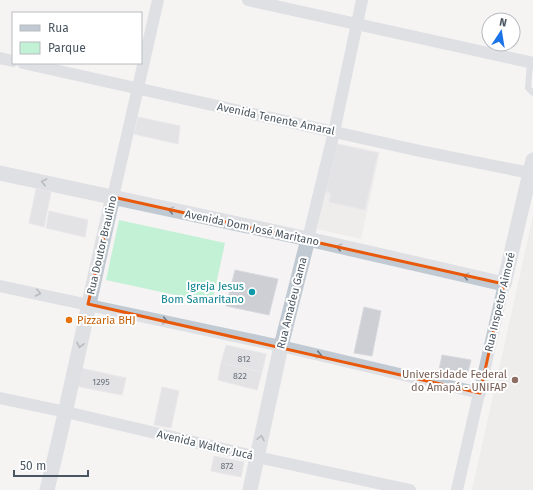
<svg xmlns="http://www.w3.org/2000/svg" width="533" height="490" viewBox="0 0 533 490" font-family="'Fira Sans',sans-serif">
<rect width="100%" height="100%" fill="#f5f3f3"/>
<g fill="#e6e4e5">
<path d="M336,143L380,152L361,239L317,229Z"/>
<path d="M533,216V490H472L521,270Z"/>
</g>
<path fill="#c3f1d5" d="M119,220L225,243L212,303L106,280Z"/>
<g fill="#cdcfd5" stroke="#d7d9de">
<path d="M138,117L180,126L178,144L134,134Z"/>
<path d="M337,144L378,153L365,210L329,202L331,193L326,192Z"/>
<path d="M36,189L51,192L44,227L29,223Z"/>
<path d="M49,211L88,220L85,237L46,228Z"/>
<path d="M235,270L278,279L269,315L226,306Z"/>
<path d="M364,307L381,311L372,356L354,353Z"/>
<path d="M226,345L266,354L262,372L221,363Z"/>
<path d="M442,355L471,360L467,376L439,370Z"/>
<path d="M221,363L262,372L257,390L218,380Z"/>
<path d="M80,368L126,378L122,395L76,386Z"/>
<path d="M162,387L179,391L171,428L154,425Z"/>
<path d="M214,456L244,462L241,477L211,471Z"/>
</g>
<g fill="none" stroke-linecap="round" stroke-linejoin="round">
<path stroke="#c1cad2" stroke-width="6" d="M530,62L528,88L533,93"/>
<g stroke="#c1cad2" stroke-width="12">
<path d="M248,0L533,63"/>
<path d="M0,58L13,61"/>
<path d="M23,63L420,151L530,173"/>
<path d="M113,197L158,0"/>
<path d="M308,239L334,132L362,0"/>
<path d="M0,286L281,346L480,393"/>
<path d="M0,398L66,412L257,457L410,490"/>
<path d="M457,490L504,284"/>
</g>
<g stroke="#c1cad2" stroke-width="15">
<path d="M0,173L308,239L504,284L533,160"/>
<path d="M47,490C71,393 90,295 113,197"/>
<path d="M250,490L281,346L308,239"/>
</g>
</g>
<defs><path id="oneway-chevron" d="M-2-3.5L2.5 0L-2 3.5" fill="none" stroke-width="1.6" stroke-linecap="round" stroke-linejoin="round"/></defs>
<g stroke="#6e7983">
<use href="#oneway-chevron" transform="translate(44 182) rotate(-168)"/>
<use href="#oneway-chevron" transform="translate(171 210) rotate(-168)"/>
<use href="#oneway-chevron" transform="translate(339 247) rotate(-167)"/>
<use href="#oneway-chevron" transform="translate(466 276) rotate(-167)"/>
<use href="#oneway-chevron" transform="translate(38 293) rotate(12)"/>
<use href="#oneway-chevron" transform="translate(165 321) rotate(12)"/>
<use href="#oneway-chevron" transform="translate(80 345) rotate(102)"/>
<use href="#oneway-chevron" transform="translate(319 355) rotate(13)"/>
<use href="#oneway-chevron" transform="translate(261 438) rotate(-78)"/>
</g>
<path d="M0 0H533V490H0ZM113,197L504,284L480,393L88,304Z" fill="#f5f3f3" fill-opacity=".55" fill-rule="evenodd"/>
<path fill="none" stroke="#e8590c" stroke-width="3" stroke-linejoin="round" d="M113,197L504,284L480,393L88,304Z"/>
<circle fill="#0f9aa8" stroke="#fff" stroke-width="1.5" cx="252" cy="292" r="4"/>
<circle fill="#e8710a" stroke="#fff" stroke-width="1.5" cx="69" cy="320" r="4"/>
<circle fill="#8d6e63" stroke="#fff" stroke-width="1.5" cx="515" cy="380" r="4"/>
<g text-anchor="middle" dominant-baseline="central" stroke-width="4" stroke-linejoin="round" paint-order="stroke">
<g font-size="9" fill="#6b747e">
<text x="244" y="359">812</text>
<text x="240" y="376">822</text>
<text x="101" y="382">1295</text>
<text x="227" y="466">872</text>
</g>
<g font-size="11" fill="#4a5661" stroke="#fff">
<text transform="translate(276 119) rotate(12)">Avenida Tenente Amaral</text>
<text transform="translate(252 228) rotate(12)">Avenida Dom José Maritano</text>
<text transform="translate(102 245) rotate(-77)">Rua Doutor Braulino</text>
<text transform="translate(500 302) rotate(-77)">Rua Inspetor Aimoré</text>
<text transform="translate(292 303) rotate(-76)">Rua Amadeu Gama</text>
<text transform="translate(205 445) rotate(13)">Avenida Walter Jucá</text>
</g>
<g font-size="11" fill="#0d838f" stroke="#fff" text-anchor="end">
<text x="244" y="286">Igreja Jesus<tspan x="244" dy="13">Bom Samaritano</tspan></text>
</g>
<g font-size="11" fill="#c56008" stroke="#fff" text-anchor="start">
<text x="77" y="320">Pizzaria BHJ</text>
</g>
<g font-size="11" fill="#785e54" stroke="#fff" text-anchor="end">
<text x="507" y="374">Universidade Federal<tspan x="507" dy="13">do Amapá - UNIFAP</tspan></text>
</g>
</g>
<rect x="12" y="12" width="130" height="52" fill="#ffffff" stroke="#b7bbc0"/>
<rect x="20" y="25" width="20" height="6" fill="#c1cad2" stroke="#b7bbc0"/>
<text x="48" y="32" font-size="12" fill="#4a5661">Rua</text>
<rect x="20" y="42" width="20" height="12" fill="#c3f1d5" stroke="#b7bbc0"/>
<text x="48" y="52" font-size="12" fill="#4a5661">Parque</text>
<g transform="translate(501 32) rotate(12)"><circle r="19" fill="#ffffff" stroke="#b7bbc0"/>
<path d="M0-3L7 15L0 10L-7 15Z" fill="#1a73e8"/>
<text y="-6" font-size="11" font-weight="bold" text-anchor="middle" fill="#4a5661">N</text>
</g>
<path d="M14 470v6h74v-6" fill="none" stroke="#4a5661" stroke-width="2"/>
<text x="20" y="470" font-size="12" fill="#4a5661" stroke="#ffffff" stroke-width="3" paint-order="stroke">50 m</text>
</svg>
